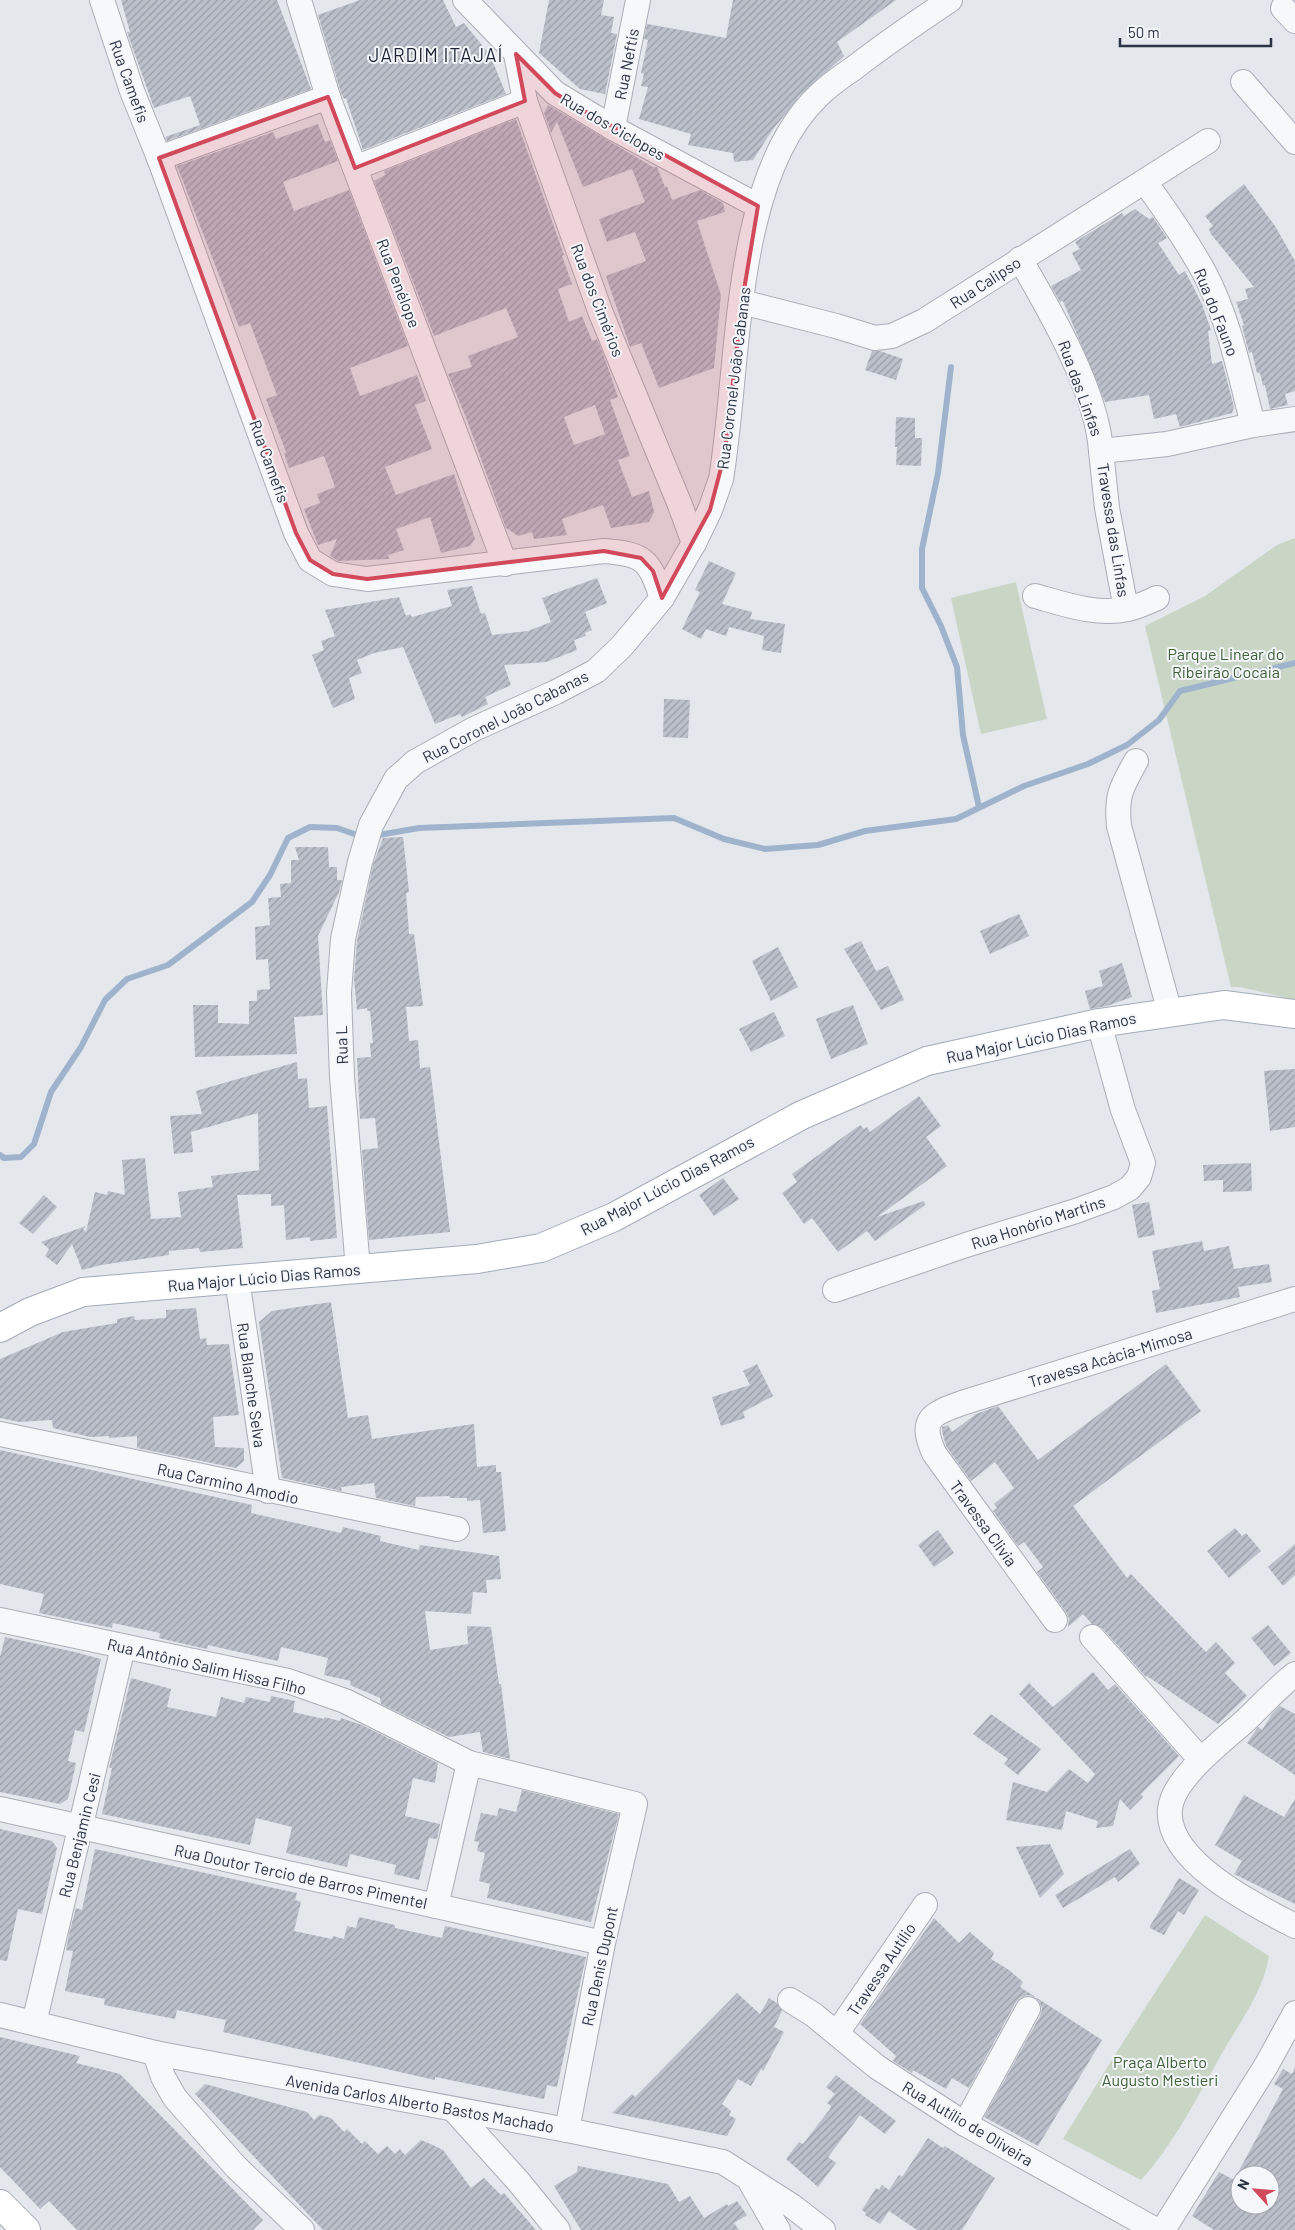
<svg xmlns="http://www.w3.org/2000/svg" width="1295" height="2230" viewBox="0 0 1295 2230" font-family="Barlow,sans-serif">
<defs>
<pattern id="building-hatch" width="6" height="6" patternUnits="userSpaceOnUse" patternTransform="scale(1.25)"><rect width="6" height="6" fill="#bbc0ca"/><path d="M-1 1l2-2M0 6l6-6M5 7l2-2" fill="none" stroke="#989da6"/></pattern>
</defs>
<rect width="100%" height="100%" fill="#e4e7ec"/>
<g fill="#c9d6c5">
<path d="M1295,538V1000L1240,987H1231L1145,626L1205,596L1277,545Z"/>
<path d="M1016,582L1047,719L981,734L951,598Z"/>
<path d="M1205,1915L1269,1956C1263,1993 1239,2023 1221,2055C1199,2094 1172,2147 1141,2180L1063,2139L1118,2050Z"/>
</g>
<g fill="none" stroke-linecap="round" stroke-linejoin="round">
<g stroke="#9fb4cc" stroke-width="6">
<path d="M951,367L938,473L922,549V588L941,626L957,667L963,735L979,807"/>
<path d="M373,836L419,828L674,818L724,839L765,849L818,845L865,831L956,819L1024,786L1088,764L1127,745L1159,720L1180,691L1295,663"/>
<path d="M0,1155L4,1158L21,1157L34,1144L51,1092L81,1047L105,1000L127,979L168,965L252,902L270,875L288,838L310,827L337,828L363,837"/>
</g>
</g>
<g fill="url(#building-hatch)" fill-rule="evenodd">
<path d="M121,0H277L311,89L167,141L165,137L200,125L190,96L154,108L127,32H130Z"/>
<path d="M360,0H443L456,27L464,23L490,55L506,94L363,150L346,98L344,99L341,93L318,15Z"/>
<path d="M549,0H604L601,15L614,17L611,33L617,34L605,94L580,89L539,53Z"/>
<path d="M733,0H896L837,42L844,56L797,98L798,99L773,129L753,160L734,162L733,153L688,145L691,134L639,119L648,87L641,86L644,74L641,73L648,40L644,39L647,24L726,38Z"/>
<path d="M548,105L653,167H657L665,187L667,186L672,200L700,190L723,203L725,212L697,221L721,295L714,368L659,388L641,343L630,347L606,276L646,261L635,232L607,242L599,219L645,202L632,169L583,187L557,122L551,133L544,113Z"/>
<path d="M516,119L564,255L562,256L572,284L558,289L569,322L582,316L592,341L597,339L604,356L618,397L610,400L630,456L618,460L632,497L649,491L654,512L649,522L611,528L603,505L562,519L567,535L534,539L532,532L518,536L506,528L467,420L448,374L472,367L468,356L518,337L506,308L434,336L374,181L385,175L384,171ZM595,405L605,434L574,445L564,417Z"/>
<path d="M318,124L325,142L330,140L338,161L283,182L294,211L349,190L408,346L350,368L360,396L417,375L426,401L415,405L432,449L385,467L396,495L454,474L475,539L470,546L441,553L430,517L396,529L404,550L388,555L389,559L338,561L330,556L337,539L318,545L304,509L320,503L317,494L335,487L324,456L289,468L284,453L286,452L266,399L277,395L250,323L239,327L177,166L273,132L276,139Z"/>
<path d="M1244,184L1275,226L1295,261V391L1285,394L1288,405L1270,409L1265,385L1263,386L1260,373H1257L1252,352L1249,353L1242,326L1244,325L1236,302L1248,299L1245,289L1254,287L1211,234L1209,229L1213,226L1205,216Z"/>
<path d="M1135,209L1149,219L1153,217L1167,238L1158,243L1179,275L1185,271L1202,304L1211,330L1208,331L1212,364L1222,361L1234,407L1232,413L1180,427L1176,414L1154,419L1149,395L1105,402L1063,301L1060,302L1051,286L1081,270L1072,253L1080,249L1075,242L1122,213L1124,216Z"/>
<path d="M872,351H880L903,359L896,380L865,370Z"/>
<path d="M896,417L915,418V438H922L921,466L896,465L897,447H895Z"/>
<path d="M709,561L736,573L722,604L752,612L750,619L785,624L781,653L762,650L764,636L729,627L726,636L706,629L701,639L682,629L700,592L695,590Z"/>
<path d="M597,578L607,603L585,612L592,630L585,633L586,636L574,640L577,650L546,662L504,665L511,685L485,697L488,704L462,717L460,714L435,724L403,647L374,653L357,660L362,673L349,678L355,699L333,708L312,655L324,650L321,641L335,636L325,610L399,597L406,616L410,614L412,617L452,606L447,590L472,586L481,614L485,613L492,635L528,631L551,622L542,598Z"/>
<path d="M664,699L690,700L688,738L663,737Z"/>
<path d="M403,837L409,892L406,893L409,934H414L423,1006L406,1007L409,1041L418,1040L420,1068L430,1067L450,1232L369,1240L362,1150L378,1148L375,1118L360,1119L357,1058L371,1057L370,1043H373L370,1011H367V1008L357,1010L354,979L357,941L373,865L383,838Z"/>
<path d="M295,847H328L329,867H337V880H342L339,892L318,936L323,1015L294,1017L297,1054L195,1057L193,1005H218V1023L249,1024V1001H257V990L270,989L268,959L256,960L255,927L270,925L268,898L281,897L280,884L291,883V860H299Z"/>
<path d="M1019,914L1029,936L990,954L980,931Z"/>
<path d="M861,941L876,971L888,966L904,1000L881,1010L844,949Z"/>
<path d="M778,947L798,987L771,1001L752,961Z"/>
<path d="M1122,963L1132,997L1107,1006L1090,1009L1085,991L1103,986L1099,971Z"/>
<path d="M853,1005L868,1044L831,1059L816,1019Z"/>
<path d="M774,1012L785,1036L751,1052L739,1029Z"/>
<path d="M297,1062L298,1079L307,1078L309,1108L327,1106L337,1238L310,1241V1237L286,1240L284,1205L271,1206V1194L237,1195L243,1248L200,1252L199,1248L169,1251V1255L101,1265L82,1270L72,1244L57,1265L45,1256L49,1249L41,1242L86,1226L83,1229L86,1232L95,1192L107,1195L108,1191L125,1195L122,1160L145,1158L151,1219L181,1217L178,1192L213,1187L211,1176L259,1170L258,1113L191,1132L193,1152L174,1154L170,1116L202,1114L196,1091Z"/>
<path d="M1295,1069V1127L1270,1131L1264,1071Z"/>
<path d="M919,1096L941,1126L926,1137L947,1166L877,1217L924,1201L925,1205L875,1241L867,1231L838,1252L812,1218L804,1224L782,1193L797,1182L792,1174L860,1125L864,1129L867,1127L870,1132Z"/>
<path d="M1251,1163L1252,1191L1223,1192V1180L1204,1181L1203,1165Z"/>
<path d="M723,1178L739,1199L714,1216L699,1195Z"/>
<path d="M44,1195L57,1207L33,1234L19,1223Z"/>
<path d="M1149,1202L1155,1235L1138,1238L1132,1205Z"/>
<path d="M1202,1241L1204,1251L1229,1246L1234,1269L1269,1264L1272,1282L1238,1287L1240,1297L1156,1313L1152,1291L1160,1289L1152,1251Z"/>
<path d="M331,1302L348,1418L368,1415L372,1439L474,1424L477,1467L496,1465V1472H501L506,1531L483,1533L480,1500L467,1501V1498H450L449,1496L416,1497L415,1506L376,1498L374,1483L341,1487L342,1491L282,1478L259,1322L272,1311Z"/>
<path d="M196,1308L200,1339L206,1338L207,1345L229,1344L239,1415L213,1417L215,1447L244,1448V1461L236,1468L137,1448V1436L109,1438V1436L90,1437L53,1428L52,1420L19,1422L0,1418V1359L63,1332L117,1323V1319L134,1316L135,1320L166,1318V1310Z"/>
<path d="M757,1364L773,1396L743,1412L745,1418L721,1426L712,1397L750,1385L743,1371Z"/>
<path d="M1166,1364L1201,1411L1073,1506L1127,1578L1131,1574L1206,1652L1216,1642L1235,1663L1225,1673L1247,1696L1218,1724L1147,1676L1146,1677L1102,1628L1092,1624L1083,1614L1068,1627L1069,1618L1066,1612L1037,1572L1043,1567L1024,1542L1018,1546L993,1511L997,1508L994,1504L1014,1488L995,1462L971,1481L946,1446L942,1431V1427L948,1425L952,1432L976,1414L998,1406L1038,1460Z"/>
<path d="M0,1450L252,1505L251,1513L341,1533L343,1527L381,1536L380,1541L419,1550L420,1545L499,1556L501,1579L486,1580L487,1593L473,1592L471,1614L425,1611L430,1650L468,1644L467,1626L491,1627L499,1684H501L510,1759L483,1752L480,1732L449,1737L381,1704L380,1698L350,1685L351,1681L324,1675L328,1658L281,1647L278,1661L208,1645L207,1649L180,1643L159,1638L160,1633L113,1623L112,1628L39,1613L44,1594L0,1584Z"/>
<path d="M1235,1528L1242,1536L1246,1533L1261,1551L1229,1578L1207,1551Z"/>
<path d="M938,1530L954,1553L934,1567L918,1545Z"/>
<path d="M1295,1544V1575L1283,1586L1268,1567Z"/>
<path d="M1268,1625L1291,1653L1274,1666L1251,1638Z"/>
<path d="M5,1637L75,1652L101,1659L84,1732L75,1730L68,1761L76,1763L68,1799L60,1804L0,1792V1657Z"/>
<path d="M1093,1672L1108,1690L1115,1684L1179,1756L1141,1794L1143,1797L1130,1810L1120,1799L1113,1826L1096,1828L1098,1821L1066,1811L1062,1830L1006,1820L1013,1782L1047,1792L1069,1769L1088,1783L1095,1774L1019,1694L1029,1683L1053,1707Z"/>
<path d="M131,1678L171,1689L167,1707L216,1717L221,1697L244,1703L246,1697L270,1702L271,1696L295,1701L293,1712L324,1719V1717L340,1721L341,1718L362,1725L438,1763L435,1783L413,1778L405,1816L440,1824L437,1839L429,1838L419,1880L394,1874L396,1865L350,1854L347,1867L286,1853L292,1827L256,1818L250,1845L102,1814L112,1768H109Z"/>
<path d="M1280,1706L1295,1714V1775L1247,1743L1258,1727L1262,1730L1272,1714Z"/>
<path d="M991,1714L1041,1749L1018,1775L1004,1764L1008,1759L973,1734Z"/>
<path d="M522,1790L619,1814L591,1922L487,1898L490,1884L479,1881L485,1853L477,1851L479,1842L474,1841L481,1813L497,1816L499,1808L516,1812Z"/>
<path d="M1244,1795L1284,1817L1295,1799V1904L1234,1874L1242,1861L1215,1845Z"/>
<path d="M0,1829L52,1841L57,1848L42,1914L18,1909L7,1961L0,1960Z"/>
<path d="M1050,1844L1064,1874L1040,1898L1016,1847Z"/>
<path d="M95,1849L297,1893L295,1900L301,1902L294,1931L332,1939L333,1936L344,1939L347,1926L356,1928L359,1917L395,1925V1928L442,1938L445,1926L586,1957L557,2087L547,2085L544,2099L435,2077V2080L223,2032L226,2020L177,2010L175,2019L104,2005L105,1999L65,1991L73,1951L66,1950L69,1934L76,1908L82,1910Z"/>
<path d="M1130,1849L1140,1864L1118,1882L1115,1877L1063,1908L1055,1895Z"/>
<path d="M1179,1878L1199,1890L1184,1915L1178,1911L1164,1935L1150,1928V1926Z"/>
<path d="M934,1918L959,1943L970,1932L994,1953L991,1959L1009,1970L1023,1982L1020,1987L1102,2040L1038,2146L984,2117L1040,2016L1042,2008L1039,2001L1035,1997L1027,1995L1020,1998L1016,2002L969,2088L952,2078L946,2089L913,2070L912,2073L893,2061L896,2056L860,2024Z"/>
<path d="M737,1993L760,2014L769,1998L777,2003L782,2011L774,2027L784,2032L763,2071L761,2069L751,2086L738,2079L722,2104L731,2111L729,2115L736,2119L727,2136L612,2113L632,2094L635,2097Z"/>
<path d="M0,2037L80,2056L76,2063L120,2074L263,2220L253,2230H77L49,2201L40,2209L0,2167Z"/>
<path d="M1295,2067V2230H1214L1192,2216L1219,2172L1234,2180L1283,2089L1274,2084L1283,2069L1292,2074ZM1240,2175H1270V2205H1240Z"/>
<path d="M836,2075L896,2121L885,2134L860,2115L828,2157L836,2163L818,2187L786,2159L799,2142L803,2144L830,2109L831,2106L827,2103L835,2094L826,2087Z"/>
<path d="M205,2084L307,2112L314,2120L319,2115L331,2118L344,2132L347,2129L362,2144L365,2141L378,2154L387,2146L395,2154L400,2149L405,2155L421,2140L435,2146L443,2150L471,2188L484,2178L501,2195L504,2193L536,2230H323L195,2094Z"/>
<path d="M928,2138L943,2148L945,2146L995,2178L962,2230H917L889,2211L880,2224L865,2215L866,2213L862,2210L876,2188L879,2190L882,2185L889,2190L899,2175L902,2177Z"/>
<path d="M578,2166L668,2184L679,2202L690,2196L704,2218L727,2204L728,2206L737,2201L747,2215L734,2223L739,2230H581L554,2186L577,2172Z"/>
</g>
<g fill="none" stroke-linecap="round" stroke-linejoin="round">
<defs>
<g id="minor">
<path d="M102,0L132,91L159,158L296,533L310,560L333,574L367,579L604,551C645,554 649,560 662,598"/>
<path d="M299,0L328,97L505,564"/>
<path d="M465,0L555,93L613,128L758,206"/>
<path d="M1283,8L1295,21"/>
<path d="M516,54L525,101L600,311L680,505L694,543"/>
<path d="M1243,82L1295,142"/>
<path d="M613,128L638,0"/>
<path d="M159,158L328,97"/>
<path d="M355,168L525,101"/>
<path d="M1145,182C1166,211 1187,241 1204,272C1229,319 1240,374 1253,425"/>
<path d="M1020,259C1050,311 1097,391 1101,451L1167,444L1253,425L1295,419"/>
<path d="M742,302L836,326L875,338L892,336L924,321L1208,141"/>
<path d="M1101,451L1107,508L1126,609"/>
<path d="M1035,596C1064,604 1097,616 1128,609C1138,607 1148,602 1157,598"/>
<path d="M1136,761C1121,788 1116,795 1119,826L1170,1013"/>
<path d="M358,1269L342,1077L339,993L343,939L360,862L371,825L396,779L415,762L474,729L556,692L596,671L622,646L662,598L694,543L710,510L721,479C740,367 732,178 818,96C829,85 842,76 854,68C885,44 917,22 950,0"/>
<path d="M237,1279L268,1491"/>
<path d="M835,1290L966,1245L1076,1211L1114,1197L1130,1188L1139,1177L1143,1163L1123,1110L1099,1023"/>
<path d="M0,1434L457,1529"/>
<path d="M0,1620L288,1681L345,1701L469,1763L635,1804L603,1943L567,2130"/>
<path d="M1055,1620L934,1453C919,1419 931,1414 962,1403L1295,1299"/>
<path d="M1092,1637L1201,1760"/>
<path d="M1295,1674C1277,1688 1262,1705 1245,1721C1223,1741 1173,1778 1170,1809C1165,1861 1256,1906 1295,1926"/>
<path d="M0,1809L603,1943"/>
<path d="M436,1906L469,1763"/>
<path d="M790,2000L814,2015L877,2067L965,2124L1156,2230"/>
<path d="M0,2015L155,2053L567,2130L723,2162L792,2206L823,2230"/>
<path d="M34,2023L123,1647"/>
<path d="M837,2033L925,1905"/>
<path d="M155,2053L163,2077L175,2098L236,2167L302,2230"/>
<path d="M454,2110L518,2181L558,2230"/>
<path d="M965,2124L1028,2009"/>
<path d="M751,2183L778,2230"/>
<path d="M1163,2230L1266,2066L1295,2013"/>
</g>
<g id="major">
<path d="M0,1328L30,1312L83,1292L477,1259L541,1248L614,1217L802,1115L927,1061L1099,1023L1224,1005L1295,1014"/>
<path d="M0,2204L26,2230"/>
</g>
</defs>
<use href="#minor" stroke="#a9aeb7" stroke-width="26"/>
<use href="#major" stroke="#a3abb8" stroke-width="30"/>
<use href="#minor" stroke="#f7f8fa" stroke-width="24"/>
<use href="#major" stroke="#fff" stroke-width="28"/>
</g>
<path fill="#d1495b" fill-opacity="0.2" stroke="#d1495b" stroke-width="4" stroke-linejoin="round" d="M516,54L555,93L577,107L758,206L742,302L725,453L710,510L662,598L653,571L641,558L604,551L367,579L333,574L310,560L296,533L159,158L328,97L355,168L525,101Z"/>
<g text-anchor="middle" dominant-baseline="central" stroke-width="4" stroke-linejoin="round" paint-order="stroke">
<g font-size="16" fill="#2b3445" stroke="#f4f6f9">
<text transform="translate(626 64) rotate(-79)">Rua Neftis</text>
<text transform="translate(130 81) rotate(70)">Rua Camefis</text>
<text transform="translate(613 126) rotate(30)">Rua dos Ciclopes</text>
<text transform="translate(985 282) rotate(-33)">Rua Calipso</text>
<text transform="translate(399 283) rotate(69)">Rua Penélope</text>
<text transform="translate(598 300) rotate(69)">Rua dos Cimérios</text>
<text transform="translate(1217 312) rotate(68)">Rua do Fauno</text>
<text transform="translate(733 378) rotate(-83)">Rua Coronel João Cabanas</text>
<text transform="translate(1081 388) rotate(70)">Rua das Linfas</text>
<text transform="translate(270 461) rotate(70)">Rua Camefis</text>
<text transform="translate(1114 530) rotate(81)">Travessa das Linfas</text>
<text transform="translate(505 716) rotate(-27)">Rua Coronel João Cabanas</text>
<text transform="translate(1041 1037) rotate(-12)">Rua Major Lúcio Dias Ramos</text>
<text transform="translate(341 1045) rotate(-92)">Rua L</text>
<text transform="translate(667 1185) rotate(-28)">Rua Major Lúcio Dias Ramos</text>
<text transform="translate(1038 1222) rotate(-18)">Rua Honório Martins</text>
<text transform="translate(264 1277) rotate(-5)">Rua Major Lúcio Dias Ramos</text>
<text transform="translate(1110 1357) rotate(-17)">Travessa Acácia-Mimosa</text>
<text transform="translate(252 1385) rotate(82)">Rua Blanche Selva</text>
<text transform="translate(228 1483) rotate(12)">Rua Carmino Amodio</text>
<text transform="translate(984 1523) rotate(54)">Travessa Clivia</text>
<text transform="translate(207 1666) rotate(13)">Rua Antônio Salim Hissa Filho</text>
<text transform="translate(79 1835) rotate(-76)">Rua Benjamin Cesi</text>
<text transform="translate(301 1876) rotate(12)">Rua Doutor Tercio de Barros Pimentel</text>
<text transform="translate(599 1966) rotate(-78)">Rua Denis Dupont</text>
<text transform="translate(881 1969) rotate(-56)">Travessa Autílio</text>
<text transform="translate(420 2103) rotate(10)">Avenida Carlos Alberto Bastos Machado</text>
<text transform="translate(968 2123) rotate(31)">Rua Autílio de Oliveira</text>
</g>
<g font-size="16" fill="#3f6138" stroke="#f4f6f9">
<text x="1226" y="653">Parque Linear do<tspan x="1226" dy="18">Ribeirão Cocaia</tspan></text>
<text x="1160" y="2061">Praça Alberto<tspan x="1160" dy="18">Augusto Mestieri</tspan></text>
</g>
<g font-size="19" letter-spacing="1" fill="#1d2536" stroke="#f4f6f9">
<text x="436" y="54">JARDIM ITAJAÍ</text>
</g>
</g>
<g transform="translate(1255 2190) rotate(296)"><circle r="24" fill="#f4f6f9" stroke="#a4a8b1"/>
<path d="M0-4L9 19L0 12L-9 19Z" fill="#d1495b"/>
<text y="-8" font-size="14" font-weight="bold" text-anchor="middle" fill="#2b3445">N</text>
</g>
<path d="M1120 38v8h151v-8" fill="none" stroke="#2b3445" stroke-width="2.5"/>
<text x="1128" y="38" font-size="15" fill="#2b3445" stroke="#f4f6f9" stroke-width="4" paint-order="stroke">50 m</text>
</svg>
